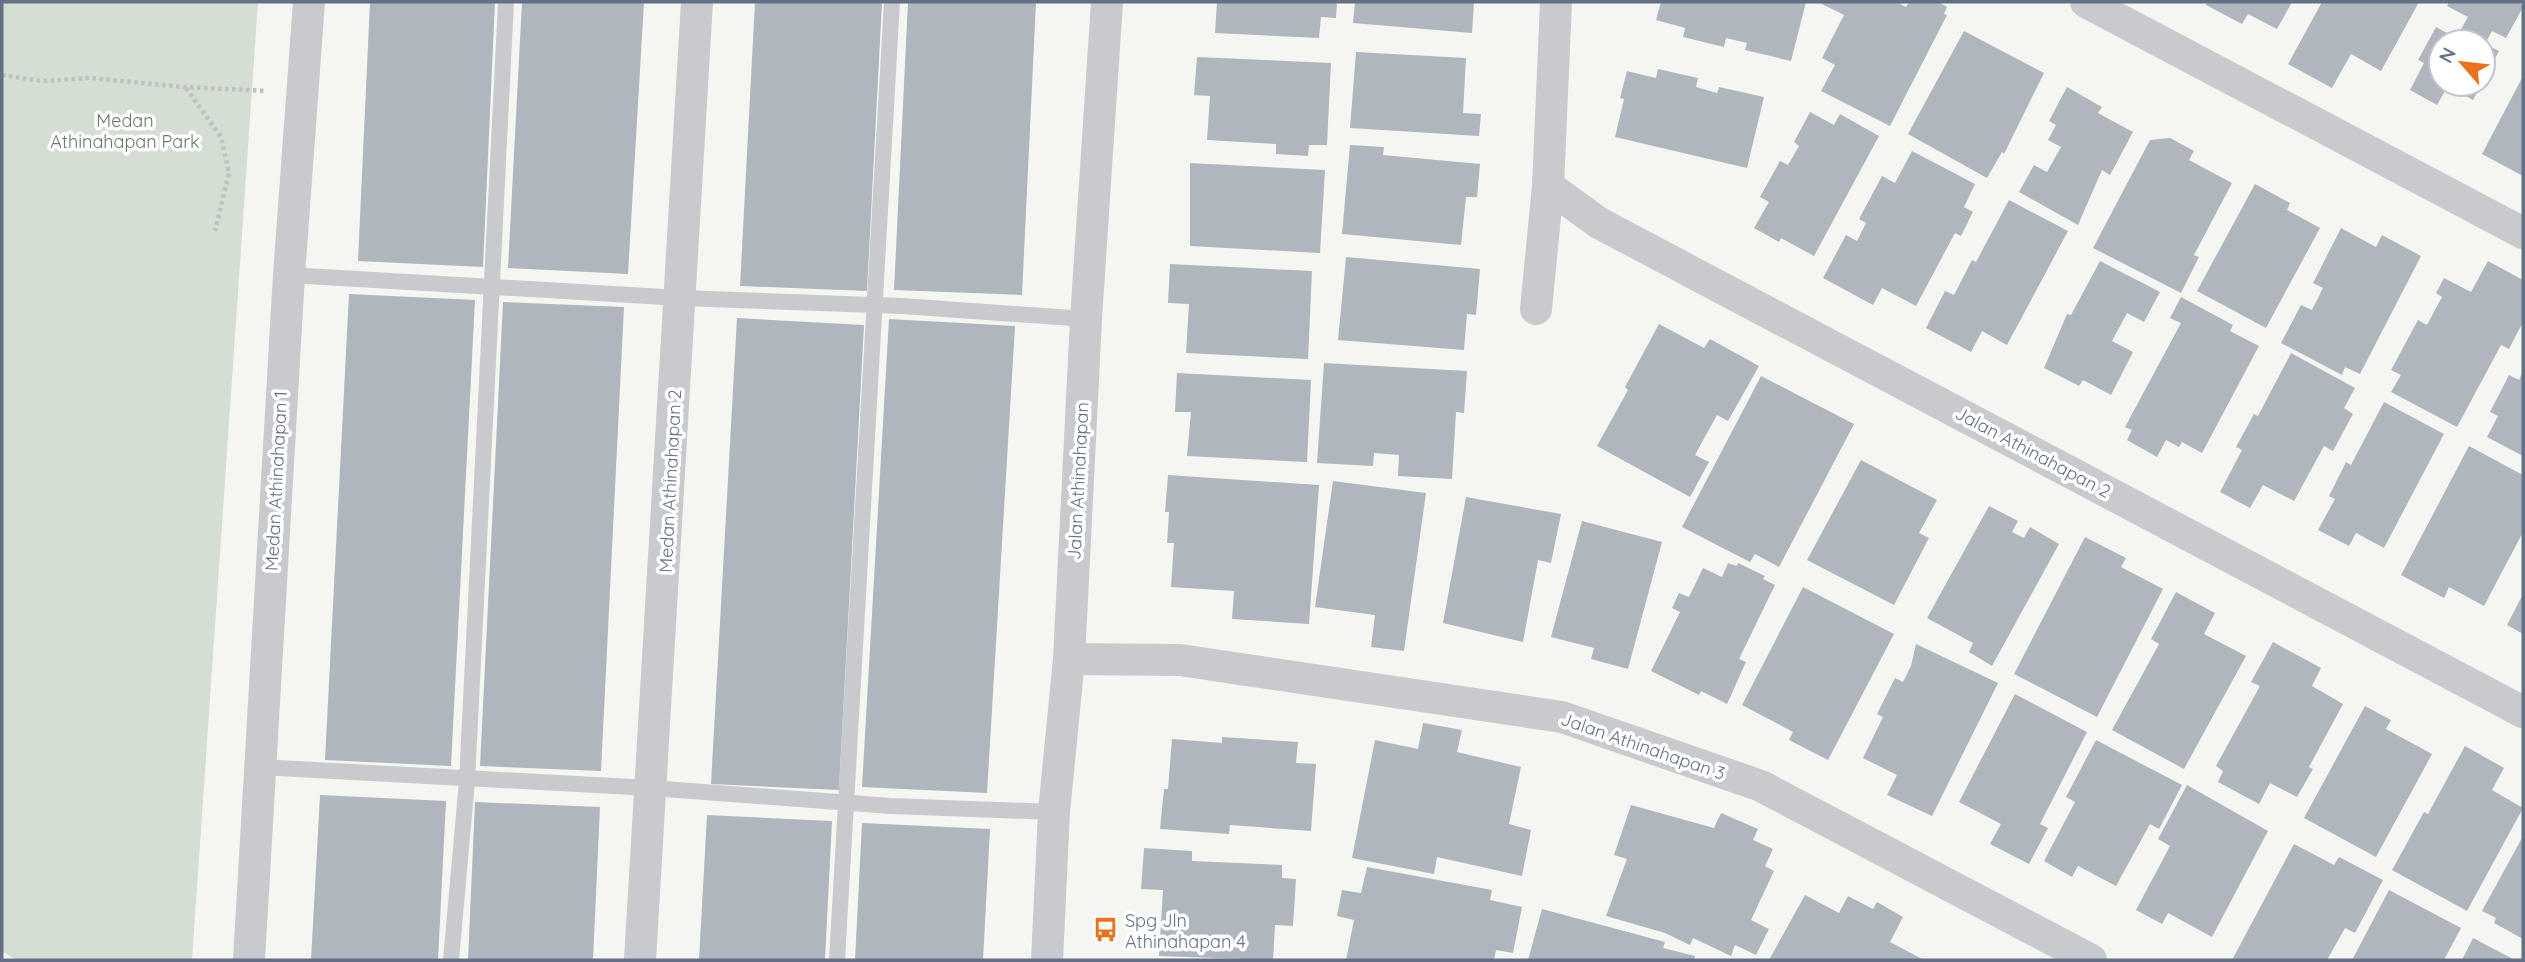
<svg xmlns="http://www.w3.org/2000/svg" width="2525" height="962" viewBox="0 0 2525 962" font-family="Quicksand,sans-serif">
<rect width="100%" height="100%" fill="#f5f6f2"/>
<path fill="#d5ded3" d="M2,2H258L192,960H16L2,951Z"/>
<g fill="#b0b6bd">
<path d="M370,2H495L483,267L358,261Z"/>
<path d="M522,2H644L628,274L508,268Z"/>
<path d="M755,2H882L867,291L740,286Z"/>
<path d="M908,2H1036L1022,295L894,290Z"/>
<path d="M1217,2H1337L1336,18L1321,17L1319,38L1215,33Z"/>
<path d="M1355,2H1474L1472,33L1353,23Z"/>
<path d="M1661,2H1806L1791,61L1745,50L1747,43L1726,38L1724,47L1683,37L1685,28L1656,20Z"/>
<path d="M1818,2H1902L1900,4L1906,7L1909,2H1938L1947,7L1944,14L1947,15L1890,126L1821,91L1835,65L1822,58L1844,15Z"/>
<path d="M2207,2H2292L2277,29L2248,14L2242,24L2206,5Z"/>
<path d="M2322,2H2419L2381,71L2351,54L2332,88L2288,64Z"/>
<path d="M2449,2H2519L2523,7L2506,38L2492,31L2485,44L2499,51L2483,81V42H2441V84H2482L2473,100L2448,86L2437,105L2410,90L2424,63L2418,60L2436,27L2456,38L2468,17L2447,6Z"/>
<path d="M1964,31L2044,73L2004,154L2002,152L1987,178L1908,134Z"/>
<path d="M1356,52L1466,58L1463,113L1481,114L1479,136L1350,128Z"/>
<path d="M1197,57L1331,63L1327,145H1309L1308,156L1276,154V144L1207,140L1210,96L1194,95Z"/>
<path d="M1658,69L1698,78L1696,87L1717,93L1719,87L1764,97L1747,168L1615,137L1624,99L1620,98L1627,71L1656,78Z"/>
<path d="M2523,76V176L2482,154Z"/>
<path d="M2067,87L2102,107L2098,113L2133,132L2110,175L2102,170L2078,225L2019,192L2034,165L2047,172L2061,147L2048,140L2056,125L2049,121Z"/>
<path d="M1810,112L1834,125L1840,114L1879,136L1814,256L1781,238L1779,242L1754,228L1769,202L1760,197L1780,161L1788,165L1799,146L1794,142Z"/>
<path d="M2170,138L2194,151L2189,160L2232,183L2194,255L2199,257L2181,293L2093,248L2150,140Z"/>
<path d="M1350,145L1384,147L1383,155L1480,164L1477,197H1466L1461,245L1342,234Z"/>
<path d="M1912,151L1975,184L1964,207L1973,212L1961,236L1955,233L1916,306L1882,288L1873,305L1823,278L1846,235L1857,241L1866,223L1859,219L1882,176L1895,183Z"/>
<path d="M1190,163L1325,170L1320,253L1190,246Z"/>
<path d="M2255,184L2290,203L2287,210L2320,228L2266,328L2197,291Z"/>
<path d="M2009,200L2068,231L2007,345L1982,331L1971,352L1926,328L1945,291L1954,295L1972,260L1976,262Z"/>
<path d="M2341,228L2376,247L2382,235L2421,256L2360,374L2345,367L2342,375L2281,343L2301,305L2312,310L2323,288L2313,283Z"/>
<path d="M1346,257L1480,269L1476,315L1467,314L1464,350L1338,340Z"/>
<path d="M2100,261L2160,292L2144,322L2127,313L2112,341L2133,352L2111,395L2083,380L2079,386L2044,368L2067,314L2071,315Z"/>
<path d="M2488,261L2523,280V322L2509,349L2501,345L2457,427L2391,392L2401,375L2391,370L2418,320L2427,325L2442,297L2436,293L2444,278L2471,292Z"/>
<path d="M1170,264L1312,271L1308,359L1186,353L1189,304L1168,303Z"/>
<path d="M349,294L475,300L451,766L325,760Z"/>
<path d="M2181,297L2233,325L2230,331L2259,346L2202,453L2182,442L2179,447L2166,440L2157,457L2127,440L2132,430L2125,427L2181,323L2170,318Z"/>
<path d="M503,302L624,307L601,771L480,766Z"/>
<path d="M737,318L864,325L839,790L711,784Z"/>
<path d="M889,319L1015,326L987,793L862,787Z"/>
<path d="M1659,324L1704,348L1710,339L1759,366L1728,421L1717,415L1695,455L1709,462L1690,497L1597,446L1628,390L1625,387Z"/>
<path d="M2291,353L2355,388L2344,408L2353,414L2333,451L2324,446L2294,501L2263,485L2250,508L2220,492L2242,450L2236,447L2254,414L2258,416Z"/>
<path d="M1324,363L1467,371L1464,413L1456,412L1452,479L1398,476L1399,455L1374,453L1373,466L1317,463Z"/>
<path d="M2523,371V456L2487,437L2498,416L2490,412L2509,375L2519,380Z"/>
<path d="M1177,373L1311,380L1307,462L1187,456L1191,412H1175Z"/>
<path d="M1761,376L1854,424L1779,567L1755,554L1750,562L1682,527Z"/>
<path d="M2384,402L2444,434L2384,548L2356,533L2349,546L2318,530L2335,499L2329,496L2346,462L2351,465Z"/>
<path d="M2469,446L2523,475V532L2484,606L2449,587L2444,598L2401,575Z"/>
<path d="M1861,460L1937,500L1919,533L1929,538L1894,605L1807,560Z"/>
<path d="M1168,475L1319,485L1309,624L1232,619L1234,591L1171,587L1174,543H1167L1169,512H1165Z"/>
<path d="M1333,481L1426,493L1404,651L1371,647L1375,615L1315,607Z"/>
<path d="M1466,497L1561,514L1551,563L1538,560L1523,642L1443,623Z"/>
<path d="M1989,506L2018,521L2012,532L2024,538L2030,527L2059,544L1992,666L1969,652L1973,643L1927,618Z"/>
<path d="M1582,521L1662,542L1628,669L1591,659L1594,648L1551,637Z"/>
<path d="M2085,537L2126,558L2121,567L2163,589L2097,717L2014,674Z"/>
<path d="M1728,563L1737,566L1738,563L1765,576L1763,579L1775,585L1739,659L1746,662L1727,704L1701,691L1699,695L1651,671L1680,612L1672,608L1679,593L1689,597L1703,568L1722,577Z"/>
<path d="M1803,587L1894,634L1828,760L1789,740L1793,732L1742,705Z"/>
<path d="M2176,592L2215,613L2204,634L2246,656L2184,769L2112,730L2159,644L2151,639Z"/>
<path d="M2523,594V634L2507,625Z"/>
<path d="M2273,642L2321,668L2312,686L2343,704L2309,767L2313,769L2297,797L2270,783L2259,804L2218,782L2223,771L2216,766L2260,686L2251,682Z"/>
<path d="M1916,644L1998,683L1932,816L1887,795L1897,775L1863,758L1883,717L1877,714L1895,678L1903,682L1911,666Z"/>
<path d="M2015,694L2087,732L2040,824L2048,828L2029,864L1990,844L2001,824L1959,802Z"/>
<path d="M2365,706L2391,720L2386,729L2432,754L2376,857L2304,818Z"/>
<path d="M1423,723L1462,730L1457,752L1521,767L1509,824L1531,830L1522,876L1437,857L1434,874L1352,858L1375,740L1418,749Z"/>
<path d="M1222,737L1298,742L1296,763L1316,764L1311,831L1230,825L1229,834L1160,829L1164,789H1168L1172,739L1222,743Z"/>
<path d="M2096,740L2182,785L2159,829L2150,824L2116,886L2078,866L2072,877L2044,861L2075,802L2066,797Z"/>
<path d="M2465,746L2504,768L2492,790L2523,808L2467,911L2392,870L2424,812L2428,814Z"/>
<path d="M2187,785L2268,831L2212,937L2168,913L2162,924L2136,910L2170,846L2158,839Z"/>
<path d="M320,795L446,801L438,960H311Z"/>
<path d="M475,802L600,807L593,960H468Z"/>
<path d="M1631,805L1714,828L1721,813L1758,829L1753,840L1773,849L1765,866L1774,871L1751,920L1769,929L1756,955L1735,945L1731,956L1693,938L1690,945L1665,933L1606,916L1627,859L1614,855Z"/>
<path d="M707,815L832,821L825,960H699Z"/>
<path d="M862,823L990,829L983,960H855Z"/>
<path d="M2523,836V939L2494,923L2496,918L2482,911Z"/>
<path d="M2294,844L2334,865L2339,857L2383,880L2355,933L2345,928L2327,960H2232Z"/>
<path d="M1144,848L1192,851V861L1282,865V878L1296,879L1293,926L1275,925L1273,960L1159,956L1163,890L1141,889Z"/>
<path d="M1367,867L1492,890L1490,900L1522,907L1513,953L1496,950L1494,960H1346L1354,920L1337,916L1342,890L1361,893Z"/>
<path d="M2389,890L2461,928L2444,960H2352Z"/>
<path d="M1805,895L1839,913L1848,896L1873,909L1877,902L1903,917L1890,942L1924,960H1769Z"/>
<path d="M1542,909L1665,942L1663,948L1695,956L1694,960H1528Z"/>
<path d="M2473,938L2515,960H2462Z"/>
</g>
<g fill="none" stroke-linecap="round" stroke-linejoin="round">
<g stroke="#bfc0c3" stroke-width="4.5" stroke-dasharray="3.5 3.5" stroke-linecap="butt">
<path d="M2,75L41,81L91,78L185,87L266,91"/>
<path d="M186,88L221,137L229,173L215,231"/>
</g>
<g stroke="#c8cace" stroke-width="16">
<path d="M289,275L681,298L902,306L1086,319"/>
<path d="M259,767L651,788L891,806L1054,812"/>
<path d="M451,960L467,781L506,2"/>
<path d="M837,960L892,2"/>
</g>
<g stroke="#c8cace" stroke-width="32">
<path d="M2086,2L2523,233"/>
<path d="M1548,186L1599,223L2523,712"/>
<path d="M1536,309L1548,186L1556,2"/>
<path d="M1069,659L1180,660L1562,717L1761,786L2091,960"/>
<path d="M249,960L289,275L309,2"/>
<path d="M640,960L697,2"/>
<path d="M1047,960L1054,812L1069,659L1086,319L1107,2"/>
</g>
</g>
<defs>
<symbol id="bus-bare" viewBox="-9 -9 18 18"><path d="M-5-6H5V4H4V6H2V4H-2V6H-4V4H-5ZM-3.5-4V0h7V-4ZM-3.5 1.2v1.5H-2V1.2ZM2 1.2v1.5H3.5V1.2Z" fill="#eb711d" stroke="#fff" stroke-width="2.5" paint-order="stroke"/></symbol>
</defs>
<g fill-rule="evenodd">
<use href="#bus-bare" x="1088" y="912" width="35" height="35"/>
</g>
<g text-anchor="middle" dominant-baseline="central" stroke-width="7" stroke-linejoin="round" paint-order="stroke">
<g font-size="18" fill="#637c63" stroke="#fff">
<text x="125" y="120">Medan<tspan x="125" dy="21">Athinahapan Park</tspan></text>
</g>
<g font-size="18" fill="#637085" stroke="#fff">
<text transform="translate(2033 452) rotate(28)">Jalan Athinahapan 2</text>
<text transform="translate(276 481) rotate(-87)">Medan Athinahapan 1</text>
<text transform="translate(670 481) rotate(-87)">Medan Athinahapan 2</text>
<text transform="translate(1078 481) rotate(-87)">Jalan Athinahapan</text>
<text transform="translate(1643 746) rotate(19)">Jalan Athinahapan 3</text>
</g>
<g font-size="18" fill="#637085" stroke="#fff" text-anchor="start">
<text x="1125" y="920">Spg Jln<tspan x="1125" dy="21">Athinahapan 4</tspan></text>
</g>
</g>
<rect width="2525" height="962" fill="none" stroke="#637085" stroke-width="7"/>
<g transform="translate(2462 63) rotate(298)"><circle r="33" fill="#ffffff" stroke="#c1c6ce" stroke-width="2"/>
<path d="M0-5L12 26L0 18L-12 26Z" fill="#eb711d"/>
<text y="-10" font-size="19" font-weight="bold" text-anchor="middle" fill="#637085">N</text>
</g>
</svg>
